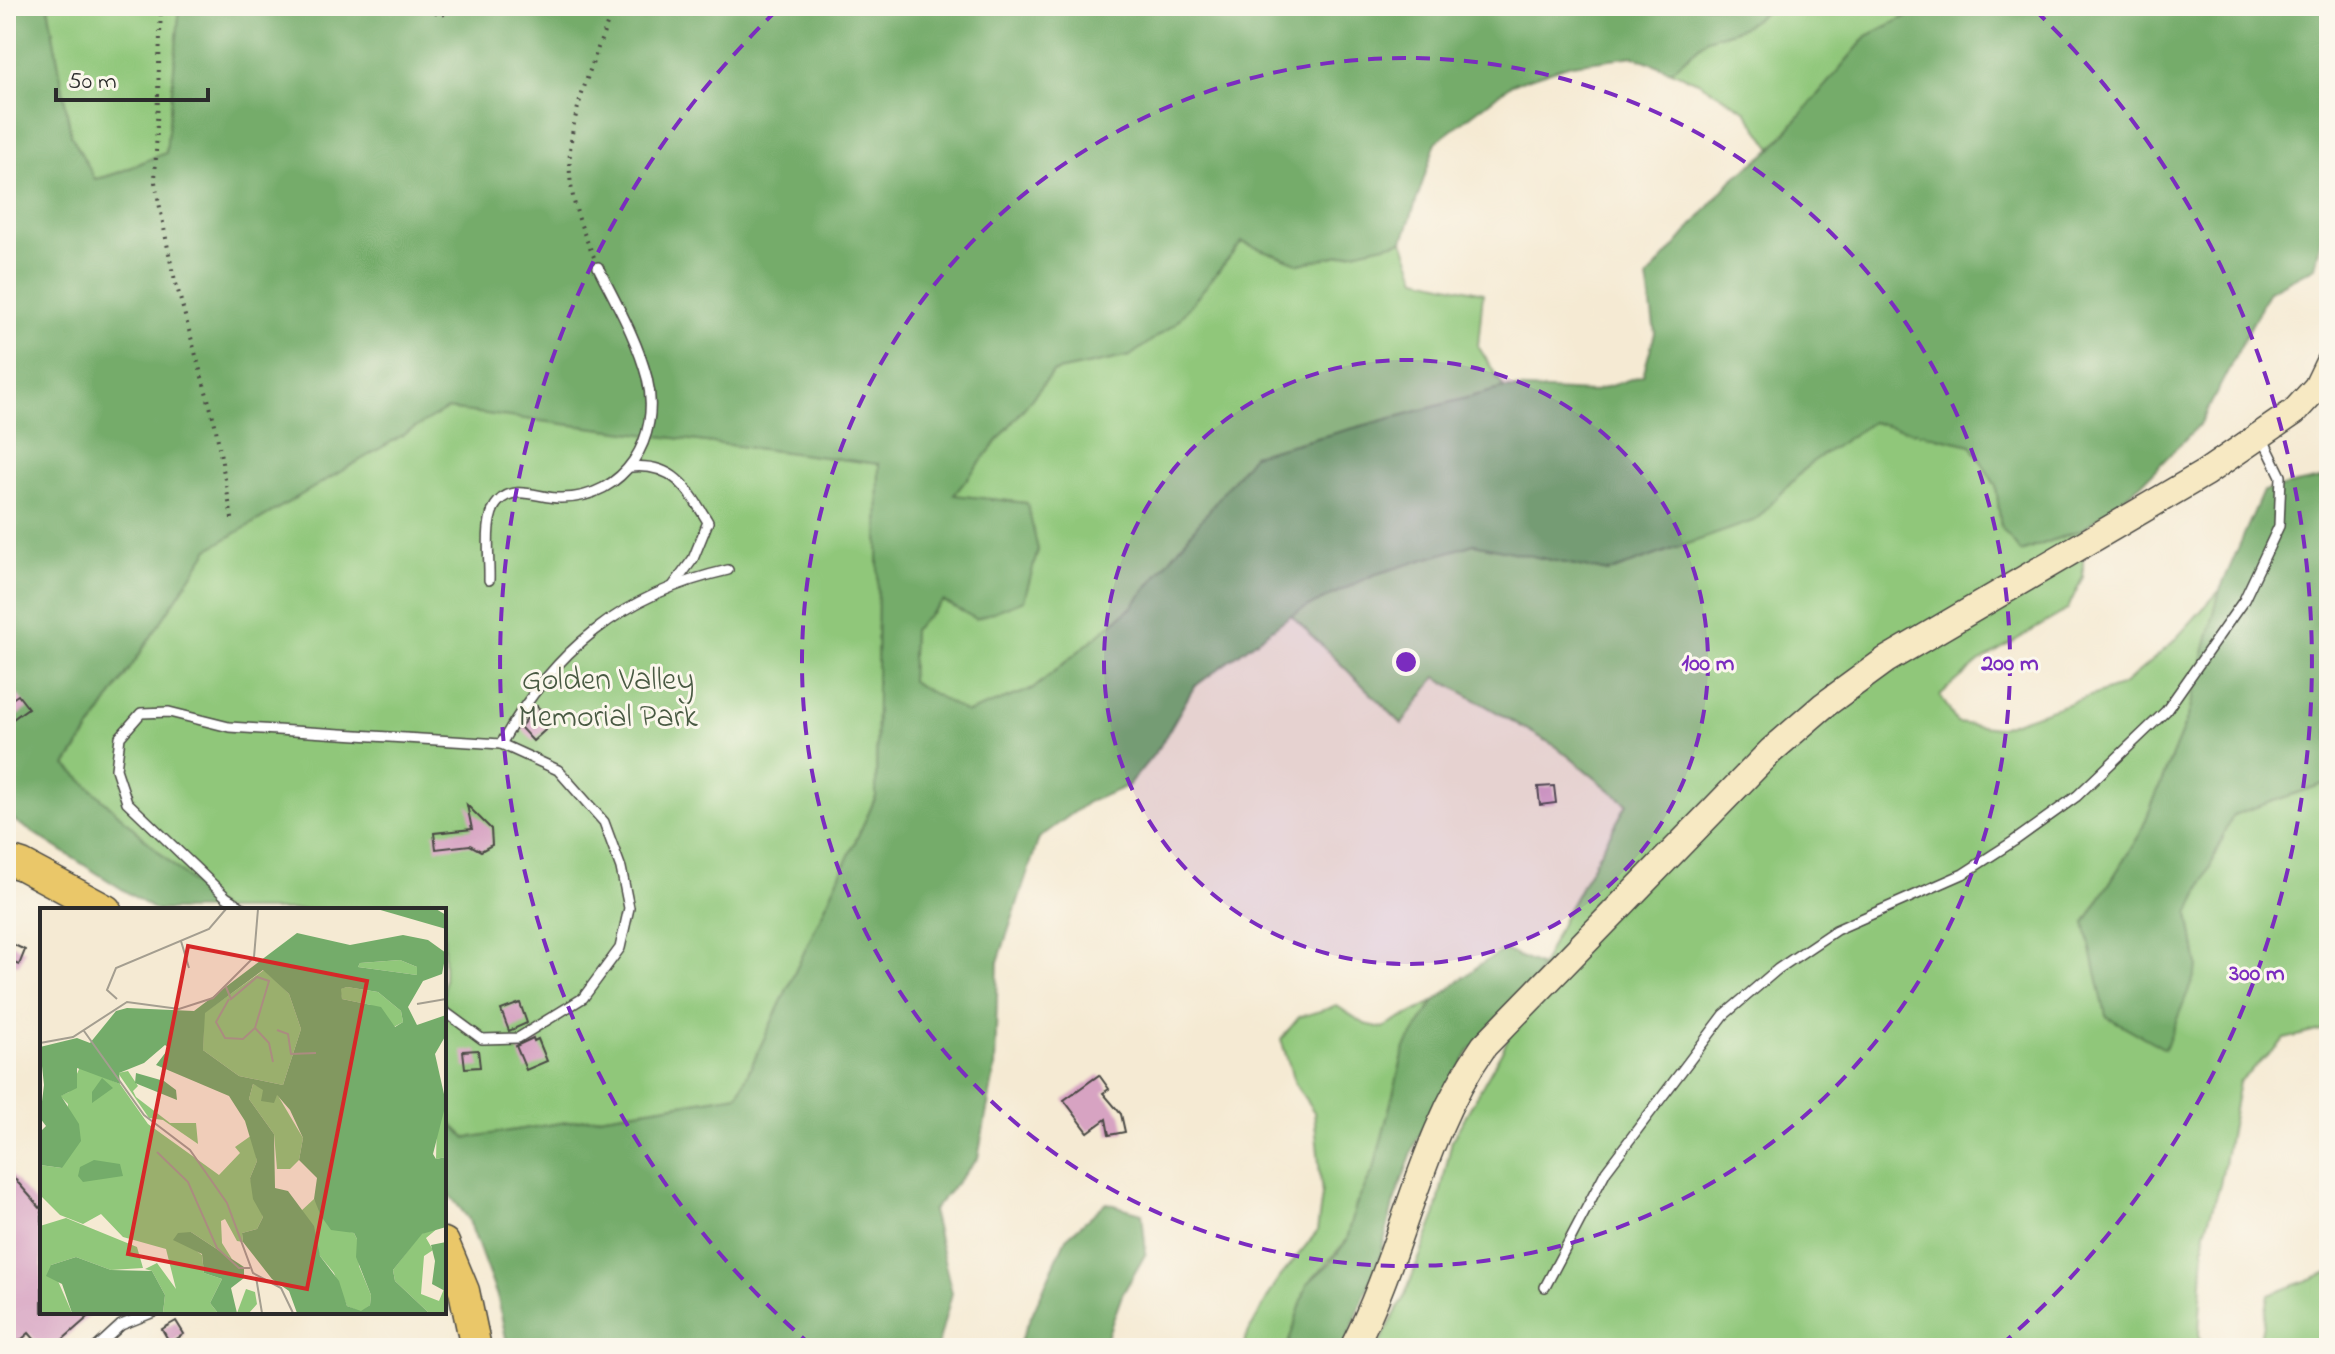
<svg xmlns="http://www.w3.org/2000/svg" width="2335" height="1354" viewBox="0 0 2335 1354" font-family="'Indie Flower',sans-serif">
<rect width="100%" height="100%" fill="#fbf7ec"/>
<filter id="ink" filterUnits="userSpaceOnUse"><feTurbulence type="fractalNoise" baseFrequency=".0125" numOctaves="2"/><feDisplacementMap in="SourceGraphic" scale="16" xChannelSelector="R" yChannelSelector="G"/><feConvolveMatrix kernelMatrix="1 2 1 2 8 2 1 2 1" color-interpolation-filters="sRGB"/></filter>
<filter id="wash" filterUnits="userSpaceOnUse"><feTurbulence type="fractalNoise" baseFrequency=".006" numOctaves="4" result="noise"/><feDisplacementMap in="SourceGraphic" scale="32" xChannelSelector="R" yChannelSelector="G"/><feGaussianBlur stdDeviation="1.8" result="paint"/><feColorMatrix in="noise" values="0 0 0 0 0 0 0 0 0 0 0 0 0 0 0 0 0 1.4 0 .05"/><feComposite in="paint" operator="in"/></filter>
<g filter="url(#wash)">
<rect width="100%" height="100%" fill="#f5ead3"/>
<g fill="#90c77a" stroke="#5e7952" stroke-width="2">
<path d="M48,6H180L166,153C141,161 121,175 94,179L71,135Z"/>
<path d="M1775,6H1927L1867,36L1772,149L1745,110L1698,82L1671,71L1707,39L1741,28Z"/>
<path d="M1403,241L1417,278L1483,293L1478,346L1504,388L1253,456L1132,607L1033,689L967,713L911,681L913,630L943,601L1024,600L1038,550L1026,503L953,495L1053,372L1130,356L1242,242L1300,264Z"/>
<path d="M447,409L879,464L876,797L738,1095L466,1138L444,1117V910H221L66,766L209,549Z"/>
<path d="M1872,422L1971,445L1996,486L2001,527L2021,552L2083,529V577L2067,610L1979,662L1940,695L1957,723L1997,728L2123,685L2171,644L2220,590L2188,717L2140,834L2085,923L2198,967L2189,914L2233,815L2329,782V1028L2285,1039L2239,1082L2220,1185L2205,1231L2199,1333L2202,1348H1377L1404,1297L1435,1218L1452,1140L1502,1051L1566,913L1627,804L1557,747L1436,677L1402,724L1291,615L1373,575L1474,544L1608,572L1756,520L1809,464Z"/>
<path d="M1435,1001L1405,1048L1374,1169L1356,1205L1347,1240L1307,1285L1287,1348H1244L1245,1339L1277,1281L1317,1232L1322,1195L1314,1112L1295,1084L1281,1039L1299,1017L1337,1006L1365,1024L1383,1028Z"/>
<path d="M2329,1272V1348H2258L2269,1295Z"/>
</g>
<g fill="#74ac6a" stroke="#506c4a" stroke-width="2">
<path d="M6,6H48L71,135L95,179C121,175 141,161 166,153L180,6H1775L1741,28L1707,39L1671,71L1634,56L1571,64L1512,84L1436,142L1403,241L1300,264L1242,242L1176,323L1130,356L1053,372L954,495L1027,503L1038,550L1024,600L976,619L943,601L913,630L911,681L967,713L1033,689L1132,607L1253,455L1504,388L1592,392L1643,375L1655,333L1647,278L1733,179L1772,149L1867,36L1927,6H2329V203L2315,267L2269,291L2201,423L2141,484L2083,529L2021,552L2001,527L1996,486L1971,445L1872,422L1809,464L1756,520L1608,572L1474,544L1373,575L1291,615L1194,687L1159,748L1128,786L1088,802L1039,838L998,962L995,1068L978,1158L932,1211L952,1293L937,1348H508L498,1299L468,1218L444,1188V1117L466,1138L738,1095L876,797L879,464L447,409L209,549L66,765L221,910H155L15,821L6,806Z"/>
<path d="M2329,477V782L2233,815L2189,914L2198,967L2165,1049L2106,1016L2085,923L2140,834L2188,717L2220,590L2263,491Z"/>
<path d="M1504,950L1541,966L1524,1004L1470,1050L1417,1139L1393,1205L1381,1254L1344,1348H1287L1307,1284L1330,1263L1347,1240L1356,1205L1374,1169L1405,1048L1435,1001L1478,966Z"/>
<path d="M1106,1203L1142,1213L1146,1253L1122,1295L1103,1348H1017L1066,1238Z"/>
</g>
<g id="blocks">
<g fill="#d7a3c2">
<path d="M18,695L28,708L6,724V703Z"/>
<path d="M537,706L552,724L533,741L520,727Z"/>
<path d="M1554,786L1556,803L1540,805L1538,787Z"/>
<path d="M467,805L491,829L492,845L481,851L470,845L436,849L434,833L472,829Z"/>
<path d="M6,941L25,950L19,965L6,960Z"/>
<path d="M520,1003L527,1023L509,1031L501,1010Z"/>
<path d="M533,1038L534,1041L538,1039L547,1061L526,1070L516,1046Z"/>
<path d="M478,1050L480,1067L465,1068L463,1051Z"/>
<path d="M1099,1075L1109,1089L1103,1093L1121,1114L1125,1132L1109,1135L1106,1119L1088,1132L1064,1100Z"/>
<path d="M6,1169L42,1210V1312H94L53,1348H42L29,1333L13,1347L6,1339Z"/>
<path d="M176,1321L184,1334L170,1343L162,1329Z"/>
</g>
</g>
</g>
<g filter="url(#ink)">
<use href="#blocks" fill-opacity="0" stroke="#494844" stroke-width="2"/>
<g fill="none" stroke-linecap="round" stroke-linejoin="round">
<defs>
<g id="service">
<path d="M631,467C674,463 688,489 708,522L693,559L673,586"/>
<path d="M489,580C490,560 483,518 498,502C515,483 540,499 561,498C625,498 662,438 647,378C637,339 616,303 598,267"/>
<path d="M501,744C554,650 622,594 728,570"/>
<path d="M246,910L226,897L127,802L116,769L120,737L141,713L169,712L229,727L501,744L558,770L604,822L621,868L629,908L620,948L583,998L518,1038L482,1039L444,1011"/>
<path d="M1545,1287L1606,1171L1724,1015L1778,969L1836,930L1963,874L2014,841L2077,796L2166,711L2244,600L2279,526L2281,476L2261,435"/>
<path d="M96,1348L121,1325L154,1312"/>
</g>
<path id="secondary" d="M1353,1348C1404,1250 1419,1138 1484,1046L1771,751L1823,706L1886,660L2205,473L2294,412L2317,387L2329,362"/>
<g id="trunk">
<path d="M6,860L22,865L106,910"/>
<path d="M444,1243L464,1291L476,1348"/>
</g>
</defs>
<use href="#service" stroke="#494844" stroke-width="12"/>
<use href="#secondary" stroke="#494844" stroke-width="29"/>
<use href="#trunk" stroke="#494844" stroke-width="33"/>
<g stroke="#494844" stroke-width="4" stroke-dasharray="2 6" stroke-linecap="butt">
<path d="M161,6L155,182L172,269L215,424L233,524"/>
<path d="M412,6L442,15L461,6"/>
<path d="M594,257C558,179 565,138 594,59C600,41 608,24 613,6"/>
</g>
<use href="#service" stroke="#fff" stroke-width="9"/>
<use href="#secondary" stroke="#f7e9c3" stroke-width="26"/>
<use href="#trunk" stroke="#eac769" stroke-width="30"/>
</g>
</g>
<circle cx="1406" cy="662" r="302" fill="#7b2cbf" fill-opacity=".12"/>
<g fill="none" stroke="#7b2cbf" stroke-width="4" stroke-dasharray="14 10">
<circle cx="1406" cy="662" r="302"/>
<circle cx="1406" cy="662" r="604"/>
<path d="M812 1346A906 906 0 0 1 777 10M2035 10A906 906 0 0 1 2000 1346"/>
</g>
<g text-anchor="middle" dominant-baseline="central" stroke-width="6" stroke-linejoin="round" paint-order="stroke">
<g font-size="32" fill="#495a43" stroke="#fbf7ec">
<text x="608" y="681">Golden Valley<tspan x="608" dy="37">Memorial Park</tspan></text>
</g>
</g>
<g transform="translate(40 908)">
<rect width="406" height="406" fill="#f5ead3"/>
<path d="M360,52L377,59V67L318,59L320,55ZM224,62L249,86L261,121L243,177L199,168L163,142L164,105ZM307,79L338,84L361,103L363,114L354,119L331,97L302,91L300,81ZM40,159L80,176L108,216L179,267L200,245L195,239L212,227L217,253L210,270L223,309L217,321L202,325L203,334L197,333L185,311L181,313L182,335L192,351L151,324L150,338L162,347L164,365L182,371L170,395L178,405H123L125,387L112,363L105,361L117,355L136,381L126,341L83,329L61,306L43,316L20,307L0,287V257L22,260L28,196L20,188L29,184ZM88,163L98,178L93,183L96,189L130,215H156L158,236L123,212L109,210L78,165ZM213,176L237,186L263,230L259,252L250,261H237L234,226L209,191ZM406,195V249L396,251L397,215ZM274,291L290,319L314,325L317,331L319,358L331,387L330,397L321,404L307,398L294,365L280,348L261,303ZM26,310L97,339L103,360L71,362L36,349L11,357L32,405H0V318ZM398,320L386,330L393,342L384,348L381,386L399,393L406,376V405H389L355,373L353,362L381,326ZM206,381L215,384L217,396L209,405H197Z" fill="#90c77a"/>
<path d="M337,1H396L406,7V21ZM257,25L310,37L363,27L388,32L406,45L402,66L383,73L368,99L377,117L406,107V127L395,146L406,195L393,246L396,251L406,249V319L382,326L353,362L355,373L389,405H257L249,383L232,371L203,334L202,325L217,321L223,309L213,291L210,270L217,253L205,213L189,188L116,157L129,140L125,137L104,155L79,165L80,176L37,160V180L21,188L39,216L41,233L22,260L0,257V224L6,218L0,210L4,177L0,139L37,130L50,135L76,103L87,100L154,103ZM360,52L377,59V67L318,59L320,55ZM223,62L249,86L261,121L243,177L199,168L163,142L165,105ZM307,79L338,84L361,103L363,114L355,119L341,99L302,91L301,81ZM213,176L223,182L221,193L234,195L237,187L250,202L263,230L259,252L277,270L274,291L281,308L291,322L314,325L317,331L316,349L331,387L330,397L321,403L307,398L299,373L280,348L274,318L248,283L235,280L234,226L209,191ZM96,165L124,173L136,182L137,192L95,175ZM62,170L73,180L52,195V184ZM54,252L80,256L83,268L43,274L38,268L40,259ZM151,324L204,359V370L191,380L197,405H178L170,395L182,371L164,365L162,346L133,332L138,325ZM406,334V376L405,383L392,376L395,353L391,337ZM36,349L71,362L112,363L125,387L123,405H32L22,376L6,368L11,357Z" fill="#74ac6a" fill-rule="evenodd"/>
<path fill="none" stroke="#a49e90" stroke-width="2" d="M141,33L149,60M186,79L191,91L217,69L229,73L215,120L203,131L185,130L176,114L189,91M77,91L67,82L76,60L169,21L186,1M377,96L406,91M215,120L229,135L233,154M237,122L248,126L251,146L276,145M44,123L104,207L150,242L187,295L213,365L241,380L253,405M0,135L33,129L87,94L139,101L173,90L214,49L218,1M117,244L148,274L177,340L199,360H210M216,369L222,405"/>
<path fill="#d62828" fill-opacity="0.15" stroke="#d62828" stroke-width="4" d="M148,38L327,73L267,381L88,346Z"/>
<rect width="406" height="406" fill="none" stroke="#2b2b2b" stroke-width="4"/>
</g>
<circle cx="1406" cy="662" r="12" fill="#7b2cbf" stroke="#fbf7ec" stroke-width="4"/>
<g font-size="24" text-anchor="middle" font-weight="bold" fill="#7b2cbf" stroke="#fbf7ec" stroke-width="6" stroke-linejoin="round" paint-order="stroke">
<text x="1708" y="670">100 m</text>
<text x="2010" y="670">200 m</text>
<text x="2257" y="980">300 m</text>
</g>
<rect width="2335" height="1354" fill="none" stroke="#fbf7ec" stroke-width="32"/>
<path d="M56 88v12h152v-12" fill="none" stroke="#2b2b2b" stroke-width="4"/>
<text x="68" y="88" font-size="24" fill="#2b2b2b" stroke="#fbf7ec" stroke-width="6" paint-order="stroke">50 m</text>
</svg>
